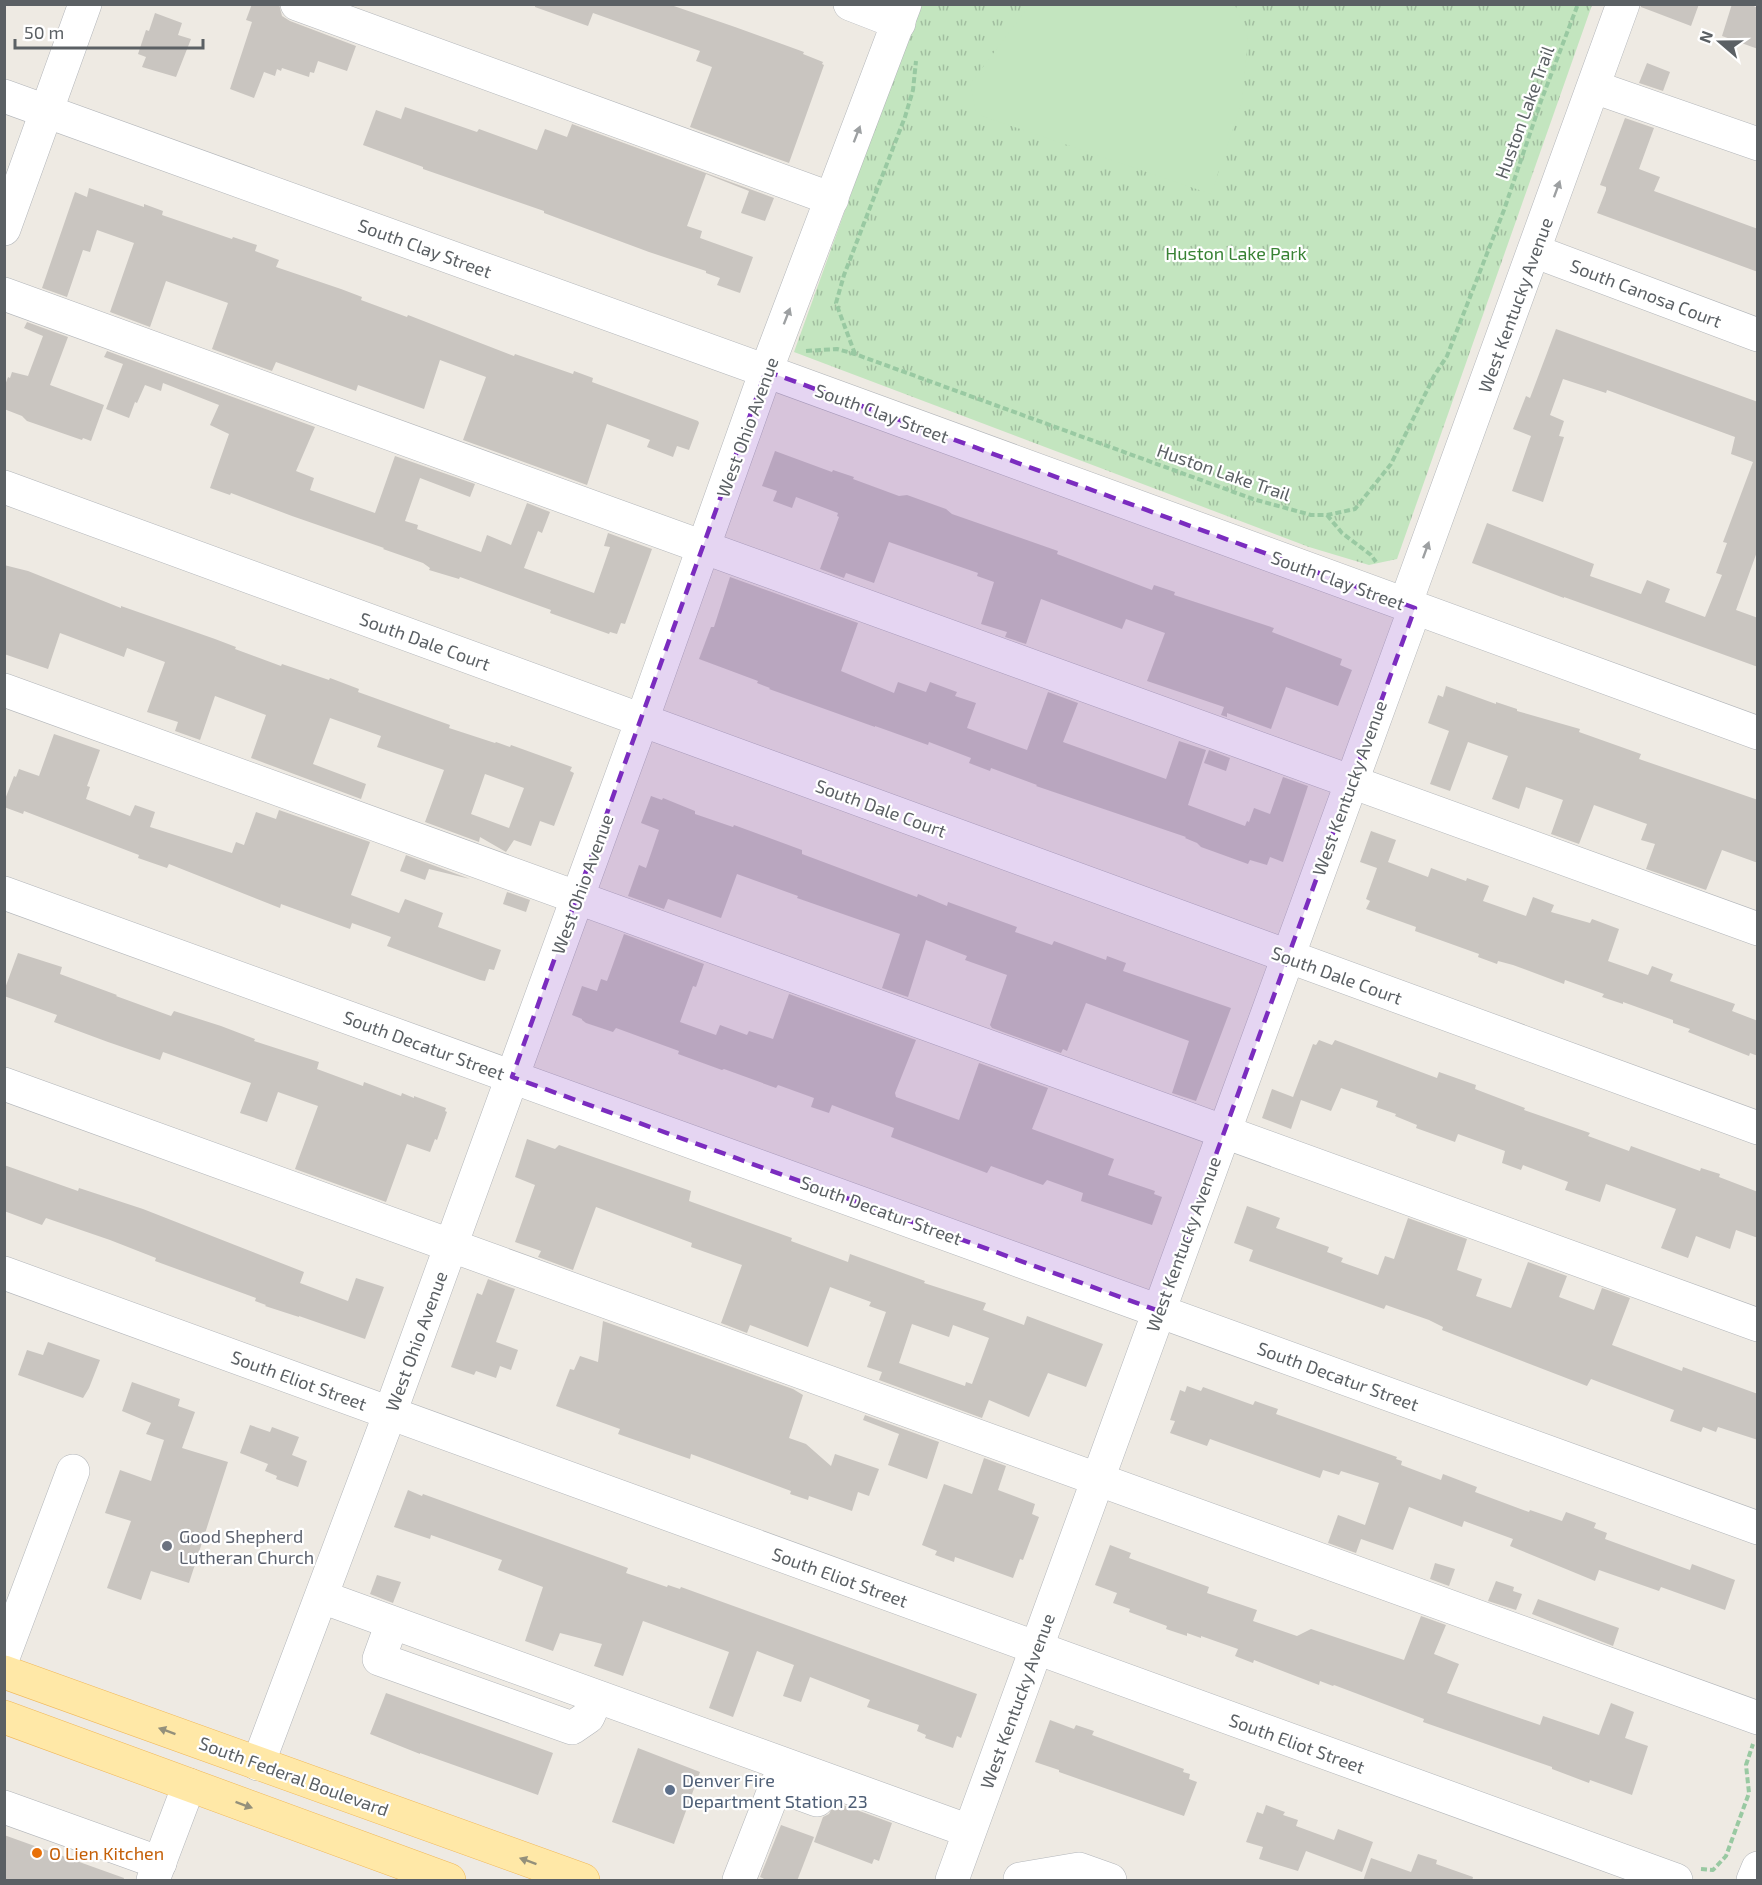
<svg xmlns="http://www.w3.org/2000/svg" width="1762" height="1885" viewBox="0 0 1762 1885" font-family="'Exo 2',sans-serif">
<defs>
<pattern id="park-tufts" width="24" height="20" patternUnits="userSpaceOnUse" patternTransform="scale(1.5)"><rect width="24" height="20" fill="#c3e5bf"/><path d="M3 7l-1-3M5 7V3M7 7l1-3M15 17l-1-3M17 17v-4M19 17l1-3" fill="none" stroke="#a1bd9f"/></pattern>
</defs>
<rect width="100%" height="100%" fill="#eeeae3"/>
<path fill="url(#park-tufts)" d="M919,5H1592L1397,559L1369,565L1309,547L794,352Z"/>
<path fill="#c3e5bf" d="M1030,5H1235L1248,39L1242,102L1211,194L976,114L970,84Z"/>
<g fill="#c9c5c0" fill-rule="evenodd">
<path d="M252,4H279L282,16L290,21L356,46L347,71L318,61L314,73L310,72L309,77L282,68L281,71L277,69L275,76L264,72L254,98L230,89L252,22L246,20Z"/>
<path d="M535,4H668L735,27L804,52L803,54L823,62L822,64L824,65L789,163L690,127L712,67L696,61L700,51L593,13L588,26L535,7Z"/>
<path d="M1641,4H1699L1691,26L1641,7Z"/>
<path d="M1732,4H1749L1758,8V49L1722,36Z"/>
<path d="M155,13L182,23L178,35L191,39L176,77L142,67L146,57L138,54L146,30L149,31Z"/>
<path d="M1647,63L1670,72L1663,91L1639,83Z"/>
<path d="M405,107L477,132L479,129L537,150L545,129L567,137L572,124L774,198L765,221L741,213L749,191L706,174L687,226L702,231L700,238L753,257L740,293L717,285L720,278L706,273V271L649,252L544,213V211L423,169V167L363,145L376,110L401,119Z"/>
<path d="M1625,118L1654,128L1639,169L1660,177L1654,191L1758,229V272L1597,213L1606,190V187L1600,185Z"/>
<path d="M89,188L144,207V204L163,211L162,215L232,239L233,237L257,245L255,251L279,260L276,267L341,289L362,297L361,300L407,317L408,315L514,356L515,354L573,374L574,371L593,378L592,382L698,421L699,423L689,450L677,446L673,457L647,447L650,440L607,424L587,485L463,440L486,377L440,360L424,409L358,385L356,391L276,362L272,371L212,349L228,303L166,281L150,327L110,312L134,243L97,230L90,252L83,250L67,297L42,288L75,192L87,197Z"/>
<path d="M27,322L68,337L50,385L104,405L91,441L83,438L82,440L27,421L22,416L4,409V388L8,377L10,378L12,372L28,376L43,336L24,328Z"/>
<path d="M1556,329L1758,402V549L1736,610L1758,618V667L1564,597V598L1472,563L1487,523L1594,564L1590,576L1641,594L1647,580L1670,589L1665,602L1705,617L1722,575L1716,573L1727,543L1723,542L1753,462L1731,454L1735,437L1607,390L1606,393L1563,379L1550,415L1564,421L1559,436L1564,437L1543,502L1512,491L1531,436L1513,429L1526,396L1530,398Z"/>
<path d="M107,351L315,427L296,471L314,478L310,490L375,513L395,456L475,484L470,497L420,478L405,521L418,525L417,529L481,552L487,535L511,545L527,503L550,512L542,533L538,531L524,568L594,593L610,547L604,546L608,533L652,549L625,624L621,623L617,634L610,632L609,634L550,613L551,610L460,577L459,579L429,570L430,568L423,563L383,549L384,548L292,516L231,493L230,495L210,488L229,434L210,425L219,405L163,383L161,391L145,385L137,403L135,402L129,418L106,409L123,364L104,357Z"/>
<path d="M775,451L832,472L833,470L854,477L853,479L899,496L907,495L946,509L952,514L1058,551L1057,554L1152,590L1154,585L1175,592L1174,595L1274,628L1272,632L1342,659L1340,665L1352,670L1338,706L1286,687L1271,729L1227,713V717L1221,715L1224,707L1147,681L1165,633L1126,619L1122,629L1041,599L1026,644L1005,637L1007,632L981,624L994,582L977,576L978,573L889,542L874,583L846,573L844,578L820,569L839,517L837,516L838,513L796,497L792,508L773,501L777,491L762,486Z"/>
<path d="M4,565L28,571L121,608V606L215,639L236,647L235,649L281,666L282,664L329,680L330,678L359,689L358,692L450,725L449,728L495,743L496,742L510,747L511,745L572,767L570,771L574,773L554,826L540,821L531,846L514,840L506,852L480,837L479,842L425,822L444,770L377,747L381,736L330,718L313,764L366,784L361,799L251,758L266,715L215,696L200,740L175,731L178,722L147,712L165,662L127,648L124,657L60,633L48,669L4,654ZM485,774L524,788L509,828L471,814Z"/>
<path d="M730,577L858,623L841,671L894,693L898,682L926,692L930,682L957,692L955,696L976,703L967,728L1027,750L1048,692L1078,703L1063,742L1166,779L1179,741L1206,750L1188,805L1245,826L1247,821L1249,822L1254,808L1270,814L1283,777L1308,786L1283,862L1270,857L1267,865L1250,860L1248,864L1201,847L1197,843L1185,838L1186,837L1036,786L1037,785L991,768L990,771L969,763L971,758L929,742L928,745L875,726V727L769,689L770,688L757,683L758,681L699,659L711,627H714Z"/>
<path d="M1446,686L1496,704V702L1517,709V711L1580,729L1579,732L1641,754L1639,759L1758,800V863L1722,850L1706,890L1646,869L1655,844L1641,840L1647,824L1594,805L1579,844L1551,834L1563,800L1526,787L1519,809L1492,799L1508,756L1468,742L1450,791L1430,784L1449,731L1428,723L1438,695L1443,697Z"/>
<path d="M54,734L100,750L87,786L90,787L86,799L130,816L135,805L155,812L150,827L232,853L236,842L244,845L256,812L276,819L279,810L370,842L351,895L399,913L405,899L443,913L438,927L501,950L494,970L489,969L485,981L480,980L387,946L391,937L352,923L350,929L281,904L280,908L169,864L167,868L138,858L139,855L24,811L23,814L4,807V802L14,776L16,777L19,769L39,776Z"/>
<path d="M1209,750L1230,758L1226,771L1204,763Z"/>
<path d="M651,796L662,800L663,798L695,811V814L733,827L734,825L802,850V854L917,897L918,894L947,906L948,902L1017,927L1015,932L1052,945L1054,941L1106,960L1107,956L1126,963L1123,971L1231,1008L1196,1101L1172,1093L1189,1041L1086,1003L1067,1051L1063,1049L1061,1053L992,1028L990,1025L1007,975L965,960L967,956L926,940L908,997L882,988L900,934L797,898L798,896L737,874L721,918L668,899L664,909L628,896L639,865L646,868L659,830L641,823Z"/>
<path d="M1371,831L1396,840L1388,862L1428,877L1431,868L1466,881L1467,878L1489,886L1483,901L1526,916L1533,897L1554,905L1551,912L1590,923L1592,919L1619,929L1608,961L1648,975L1652,966L1673,974L1670,981L1735,1004L1732,1011L1758,1021V1056L1750,1053L1749,1056L1688,1032L1690,1029L1673,1023V1020L1623,1002V1004L1602,997L1604,994L1565,980L1564,984L1513,965L1498,961L1497,964L1478,957L1479,954L1415,931L1416,927L1366,909L1370,901L1366,899L1377,868L1360,862Z"/>
<path d="M406,855L470,879L429,869L425,880L400,871Z"/>
<path d="M507,892L530,900L526,912L503,904Z"/>
<path d="M624,934L704,964L696,987L693,986L680,1022L716,1035L720,1025L747,1035L749,1031L773,1039L789,994L916,1040L895,1093L896,1097L959,1120L979,1063L1048,1088L1032,1129L1114,1159L1108,1175L1155,1191L1154,1194L1162,1197L1152,1225L1081,1201L1083,1193L1047,1180L1043,1185L991,1166L987,1173L891,1137L894,1128L853,1113L832,1105L829,1113L811,1107L814,1098L778,1085L776,1088L724,1069L722,1070L678,1054L679,1051L616,1028L613,1032L586,1023L582,1020V1019L572,1015L582,986L597,991L601,979L607,981Z"/>
<path d="M18,953L62,967L60,974L117,995L116,996L171,1016L174,1011L221,1026L255,1039L254,1041L319,1062L317,1069L363,1086L364,1082L401,1096L402,1093L414,1098V1096L446,1108L445,1111L447,1112L437,1140L435,1139L430,1152L407,1144L386,1202L295,1169L318,1106L278,1092L267,1122L240,1113L251,1083L163,1052L160,1060L108,1042L54,1022L57,1015L4,996V991Z"/>
<path d="M1319,1040L1332,1045L1335,1040L1437,1078L1439,1072L1476,1085L1475,1089L1525,1108L1524,1110L1590,1133L1588,1136L1629,1151L1631,1146L1700,1171L1701,1168L1720,1174L1719,1177L1758,1192V1238L1736,1230L1730,1249L1696,1236L1688,1258L1661,1248L1676,1209L1606,1184L1600,1202L1565,1190L1568,1182L1523,1165L1521,1170L1502,1163L1505,1151L1458,1134L1455,1142L1416,1128L1417,1125L1395,1116L1396,1114L1376,1107L1378,1101L1341,1088L1331,1111L1301,1100L1291,1129L1262,1118L1272,1089L1293,1097L1313,1044L1316,1045Z"/>
<path d="M527,1139L555,1149L559,1145L691,1191L689,1201L792,1238L791,1241L848,1262L850,1254L925,1281L924,1283L986,1303L983,1310L1024,1325L1027,1316L1103,1344L1086,1387L1048,1373L1029,1417L989,1400L982,1418L879,1380L882,1372L867,1367L886,1312L869,1306L871,1302L830,1287L808,1347L750,1325L747,1333L721,1323L742,1265L691,1247L692,1243L596,1207L573,1270L538,1257L541,1251L515,1242L535,1185L515,1177ZM912,1324L949,1337L953,1325L989,1338L972,1384L966,1382L965,1386L899,1363Z"/>
<path d="M4,1165L78,1191L79,1188L143,1209L304,1272L300,1283L348,1301L356,1278L384,1287L365,1339L299,1316V1317L265,1306L266,1305L255,1301L256,1298L155,1261L156,1258L110,1240L46,1218L42,1225L4,1211Z"/>
<path d="M1247,1206L1280,1218L1276,1228L1329,1247L1327,1252L1343,1258L1341,1262L1378,1275L1385,1256L1394,1259L1408,1218L1467,1239L1457,1270L1482,1279L1476,1296L1511,1308L1528,1262L1567,1276L1559,1297L1594,1310L1602,1288L1630,1298L1612,1345L1682,1371L1683,1367L1758,1394V1440L1718,1427L1716,1432L1703,1427L1701,1432L1670,1421L1674,1410L1591,1379L1587,1386L1442,1330L1443,1327L1429,1320L1386,1305L1384,1309L1249,1261L1253,1250L1234,1243Z"/>
<path d="M488,1279L515,1289L496,1342L518,1350L511,1370L500,1366L496,1378L476,1371L474,1375L451,1367L477,1293L482,1295Z"/>
<path d="M603,1321L793,1389L803,1395L789,1438L806,1444L831,1466L835,1454L879,1469L869,1496L858,1492L852,1511L809,1496L808,1500L790,1494L791,1491L691,1454L690,1459L618,1434L620,1429L556,1406L570,1369L574,1370L580,1356L598,1362Z"/>
<path d="M48,1342L100,1360L89,1388L83,1398L18,1375L27,1350L43,1355Z"/>
<path d="M132,1382L180,1399L178,1406L195,1412L182,1448L228,1462L189,1583L151,1571L141,1600L107,1588L131,1521L105,1513L120,1470L151,1481L164,1440L146,1434L151,1423L122,1411Z"/>
<path d="M1187,1386L1201,1391L1203,1387L1253,1405L1255,1401L1278,1409L1276,1414L1397,1457L1396,1459L1402,1461L1401,1465L1441,1480L1443,1474L1477,1487L1475,1492L1529,1512L1530,1510L1562,1521L1566,1512L1596,1523L1594,1528L1607,1533L1605,1539L1690,1570L1692,1564L1735,1580L1725,1610L1661,1587L1659,1591L1599,1570L1595,1581L1510,1546L1513,1539L1464,1521L1462,1527L1409,1507L1393,1550L1361,1539L1356,1553L1328,1543L1338,1515L1365,1525L1379,1483L1341,1471L1339,1475L1323,1470L1320,1478L1210,1439L1207,1446L1170,1433L1175,1421L1170,1420L1180,1390L1185,1392Z"/>
<path d="M865,1415L939,1442L927,1479L888,1465L899,1434L863,1420Z"/>
<path d="M250,1425L270,1432L272,1427L299,1437L292,1455L307,1461L298,1487L276,1479L277,1476L265,1471L268,1464L240,1453Z"/>
<path d="M984,1458L1006,1466L998,1490L1035,1504L1032,1514L1039,1517L1023,1560L1020,1559L1013,1578L955,1557L954,1562L935,1555L937,1551L922,1545L944,1484L972,1494Z"/>
<path d="M408,1490L422,1496L423,1494L606,1560L628,1568L626,1573L667,1587L668,1585L680,1589L681,1587L977,1694L961,1738L957,1736L953,1748L925,1738L926,1735L917,1731L919,1725L867,1707L870,1700L810,1677L801,1702L783,1696L794,1665L757,1651L733,1717L709,1708L729,1652L643,1621L623,1676L594,1666L602,1644L560,1633L553,1651L525,1641L543,1587L498,1570L502,1560L431,1535L430,1539L394,1527Z"/>
<path d="M1110,1545L1131,1553L1129,1558L1209,1587L1207,1593L1257,1610L1253,1621L1297,1636L1311,1629L1404,1660L1421,1616L1446,1625L1434,1654L1459,1664L1447,1693L1540,1725L1543,1716L1599,1735L1611,1703L1634,1712L1625,1738L1648,1746L1632,1795L1590,1780L1589,1783L1552,1769V1767L1423,1722L1424,1719L1334,1685L1333,1686L1320,1681L1319,1685L1254,1660L1253,1663L1235,1656L1238,1649L1201,1636V1638L1187,1633V1636L1166,1629L1167,1626L1129,1612L1130,1609L1113,1603L1117,1593L1095,1585Z"/>
<path d="M1435,1563L1455,1569L1449,1586L1430,1579Z"/>
<path d="M377,1575L401,1582L393,1603L370,1594Z"/>
<path d="M1496,1581L1514,1587L1513,1591L1522,1594L1516,1610L1488,1601Z"/>
<path d="M1538,1599L1619,1628L1613,1646L1532,1614Z"/>
<path d="M386,1693L553,1753L538,1795L420,1753V1754L370,1734Z"/>
<path d="M1050,1720L1074,1729L1076,1725L1094,1731L1092,1735L1184,1769L1183,1772L1190,1774L1189,1779L1197,1782L1184,1816L1059,1772V1770L1035,1762Z"/>
<path d="M638,1748L700,1772L674,1844L612,1822Z"/>
<path d="M835,1802L892,1823L879,1861L874,1859L872,1864L814,1842L823,1817L829,1814Z"/>
<path d="M1266,1805L1285,1812L1283,1815L1298,1820L1296,1826L1334,1840L1338,1829L1373,1842L1362,1872L1306,1851L1298,1871L1259,1859L1263,1847L1246,1842L1257,1812L1263,1814Z"/>
<path d="M781,1825L814,1837L797,1881H769L760,1877Z"/>
<path d="M4,1835L124,1878L123,1881H4Z"/>
<path d="M1418,1854L1437,1860L1436,1864L1473,1877L1472,1881H1363L1371,1858L1411,1872Z"/>
</g>
<g fill="none" stroke-linecap="round" stroke-linejoin="round">
<defs>
<g id="minor">
<path d="M297,4L832,199"/>
<path d="M850,4L899,23"/>
<path d="M1594,87L1758,144"/>
<path d="M4,96L766,371L1758,733"/>
<path d="M4,229L85,4"/>
<path d="M1534,251L1758,335"/>
<path d="M4,294L1758,929"/>
<path d="M4,487L1758,1128"/>
<path d="M1405,605L1623,4"/>
<path d="M4,690L1758,1325"/>
<path d="M4,893L1758,1528"/>
<path d="M4,1084L1758,1718"/>
<path d="M4,1273L1676,1880"/>
<path d="M322,1597L969,1831"/>
<path d="M392,1623L379,1659L572,1728L588,1717L597,1697"/>
<path d="M4,1655L73,1471"/>
<path d="M258,1764L390,1413L642,720L766,371L905,4"/>
<path d="M4,1807L160,1863"/>
<path d="M1020,1879L1079,1869L1110,1880"/>
<path d="M153,1880L189,1785"/>
<path d="M739,1880L776,1785L817,1800"/>
<path d="M952,1880L1415,608"/>
<path d="M1753,1880L1758,1868"/>
</g>
<g id="major">
<path d="M4,1672L583,1880"/>
<path d="M4,1717L449,1880"/>
</g>
</defs>
<use href="#minor" stroke="#b3b6ba" stroke-width="34"/>
<use href="#major" stroke="#f1b859" stroke-width="34"/>
<g stroke="#99c9a2" stroke-width="4" stroke-dasharray="6 3" stroke-linecap="butt">
<path d="M806,351L837,349L855,354L1253,499L1311,515H1327L1355,509L1391,464L1434,376L1447,356L1504,210L1541,101L1578,4"/>
<path d="M855,354L836,303L844,275L905,117L913,90L916,61"/>
<path d="M1327,515L1342,533L1371,555L1376,562"/>
<path d="M1701,1869L1713,1870L1726,1856L1749,1793L1746,1765L1753,1744"/>
</g>
<use href="#minor" stroke="#fff" stroke-width="33"/>
<use href="#major" stroke="#ffe8a7" stroke-width="33"/>
</g>
<defs><path id="oneway-solid" d="M-6-.8H1V-3.2L6.5 0L1 3.2V.8H-6Z" transform="scale(1.5)"/></defs>
<g fill="#9da0a2">
<use href="#oneway-solid" transform="translate(857 134) rotate(-69)"/>
<use href="#oneway-solid" transform="translate(1557 189) rotate(-70)"/>
<use href="#oneway-solid" transform="translate(787 316) rotate(-69)"/>
<use href="#oneway-solid" transform="translate(1426 550) rotate(-70)"/>
</g>
<g fill="#94907b">
<use href="#oneway-solid" transform="translate(167 1731) rotate(-160)"/>
<use href="#oneway-solid" transform="translate(244 1805) rotate(20)"/>
<use href="#oneway-solid" transform="translate(528 1861) rotate(-160)"/>
</g>
<path fill="#7b2cbf" fill-opacity="0.2" stroke="#7b2cbf" stroke-width="4.5" stroke-dasharray="12 8" stroke-linejoin="round" d="M766,371L1415,608L1159,1311L512,1077Z"/>
<circle fill="#6b7280" stroke="#fff" stroke-width="2" cx="167" cy="1546" r="6"/>
<circle fill="#5c6f8a" stroke="#fff" stroke-width="2" cx="670" cy="1790" r="6"/>
<circle fill="#e8710a" stroke="#fff" stroke-width="2" cx="37" cy="1853" r="6"/>
<g text-anchor="middle" dominant-baseline="central" stroke-width="4.5" stroke-linejoin="round" paint-order="stroke">
<g font-size="18" fill="#5b6064" stroke="#fff">
<text transform="translate(1524 112) rotate(-70)">Huston Lake Trail</text>
<text transform="translate(425 248) rotate(20)">South Clay Street</text>
<text transform="translate(1646 293) rotate(21)">South Canosa Court</text>
<text transform="translate(1515 305) rotate(-70)">West Kentucky Avenue</text>
<text transform="translate(882 413) rotate(20)">South Clay Street</text>
<text transform="translate(747 427) rotate(-70)">West Ohio Avenue</text>
<text transform="translate(1224 472) rotate(19)">Huston Lake Trail</text>
<text transform="translate(1338 580) rotate(20)">South Clay Street</text>
<text transform="translate(425 641) rotate(20)">South Dale Court</text>
<text transform="translate(1349 788) rotate(-70)">West Kentucky Avenue</text>
<text transform="translate(881 808) rotate(20)">South Dale Court</text>
<text transform="translate(582 884) rotate(-70)">West Ohio Avenue</text>
<text transform="translate(1337 975) rotate(20)">South Dale Court</text>
<text transform="translate(424 1045) rotate(20)">South Decatur Street</text>
<text transform="translate(881 1210) rotate(20)">South Decatur Street</text>
<text transform="translate(1183 1244) rotate(-70)">West Kentucky Avenue</text>
<text transform="translate(416 1341) rotate(-70)">West Ohio Avenue</text>
<text transform="translate(1338 1376) rotate(20)">South Decatur Street</text>
<text transform="translate(299 1380) rotate(20)">South Eliot Street</text>
<text transform="translate(840 1577) rotate(20)">South Eliot Street</text>
<text transform="translate(1017 1701) rotate(-70)">West Kentucky Avenue</text>
<text transform="translate(1297 1743) rotate(20)">South Eliot Street</text>
<text transform="translate(294 1776) rotate(20)">South Federal Boulevard</text>
</g>
<g font-size="18" fill="#388234" stroke="#fff">
<text x="1236" y="253">Huston Lake Park</text>
</g>
<g font-size="18" fill="#5b616d" stroke="#fff" text-anchor="start">
<text x="179" y="1536">Good Shepherd<tspan x="179" dy="21">Lutheran Church</tspan></text>
</g>
<g font-size="18" fill="#4e5e75" stroke="#fff" text-anchor="start">
<text x="682" y="1780">Denver Fire<tspan x="682" dy="21">Department Station 23</tspan></text>
</g>
<g font-size="18" fill="#c56008" stroke="#fff" text-anchor="start">
<text x="49" y="1853">O Lien Kitchen</text>
</g>
</g>
<rect width="1762" height="1885" fill="none" stroke="#5b6064" stroke-width="12"/>
<g transform="translate(1720 42) rotate(290)" stroke="#ffffff" stroke-width="4.5" paint-order="stroke">
<path d="M0-4.5L10 22L0 15L-10 22Z" fill="#5b6064"/>
<text y="-9" font-size="16" font-weight="bold" text-anchor="middle" fill="#5b6064">N</text>
</g>
<path d="M15 39v9h188v-9" fill="none" stroke="#5b6064" stroke-width="3"/>
<text x="24" y="39" font-size="18" fill="#5b6064" stroke="#ffffff" stroke-width="4.5" paint-order="stroke">50 m</text>
</svg>
